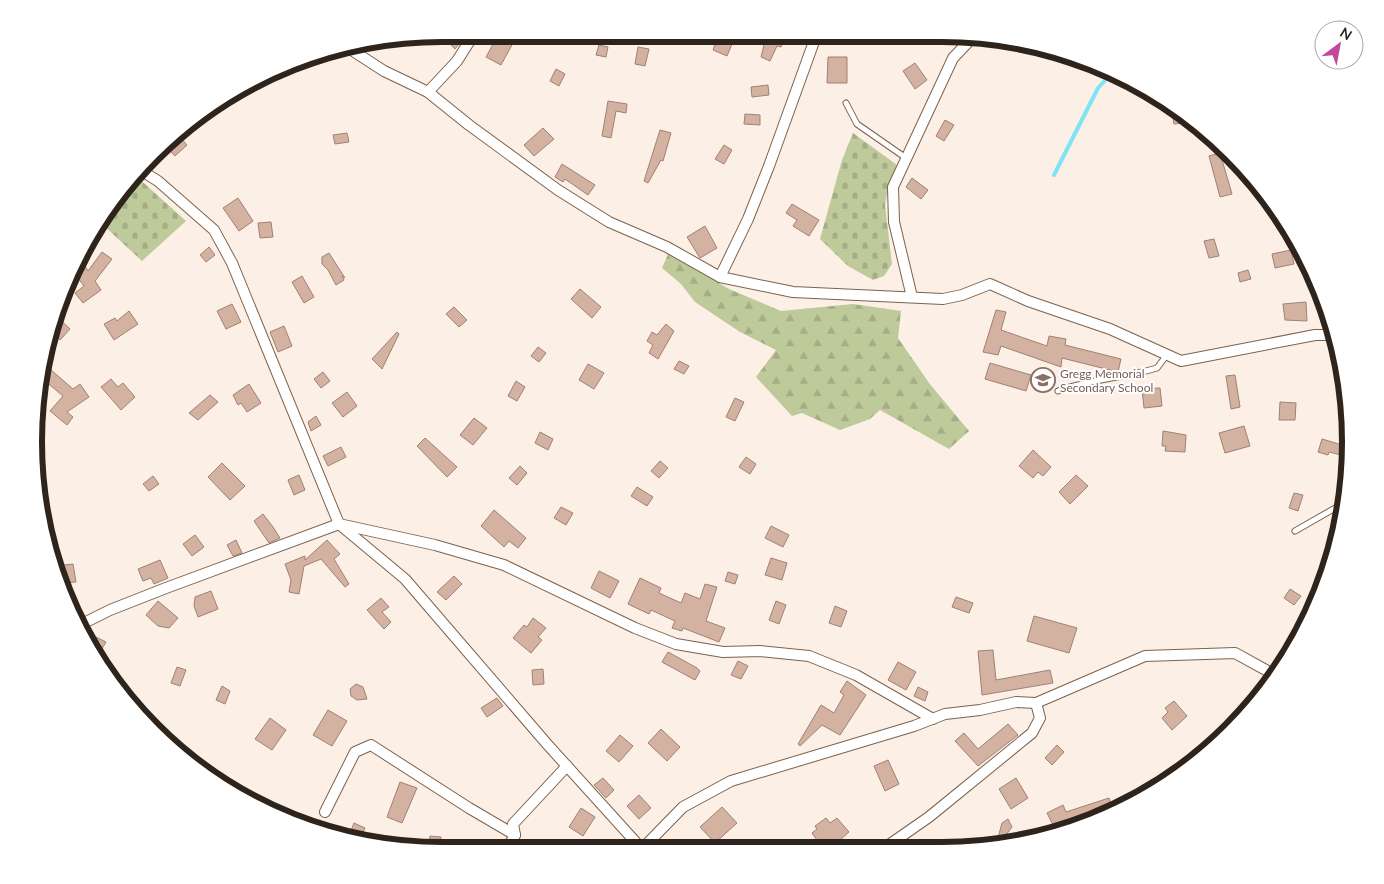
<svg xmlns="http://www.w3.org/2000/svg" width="1384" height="884" viewBox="0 0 1384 884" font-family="Lato,sans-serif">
<defs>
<pattern id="forest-firs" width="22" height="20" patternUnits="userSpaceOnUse" patternTransform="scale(1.25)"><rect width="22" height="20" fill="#bfca9b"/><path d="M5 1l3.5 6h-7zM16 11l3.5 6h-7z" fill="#a4ad85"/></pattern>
<pattern id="cemetery-stones" width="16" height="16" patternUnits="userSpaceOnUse" patternTransform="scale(1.25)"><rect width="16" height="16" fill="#bfca9b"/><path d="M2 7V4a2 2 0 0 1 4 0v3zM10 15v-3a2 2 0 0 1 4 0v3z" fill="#a4ad85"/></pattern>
</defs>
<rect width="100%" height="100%" fill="#fbefe6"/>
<path fill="url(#forest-firs)" d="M668,254L729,289L781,311L853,304L901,311L898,338L929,383L969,431L949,449L880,410L870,419L840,430L802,413L792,416L756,377L776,350L740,332L695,302L681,284L662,268Z"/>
<g fill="url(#cemetery-stones)">
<path d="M853,133L897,165L888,188L885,205L892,264L884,276L873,280L848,266L820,239L842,160Z"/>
<path d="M136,176L186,221L142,261L102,224L118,193Z"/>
</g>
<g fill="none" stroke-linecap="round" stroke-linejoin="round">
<path stroke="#7fe4f3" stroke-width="4" d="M1054,175L1098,88L1112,73"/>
</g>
<g fill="#d3b2a2" stroke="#a08172">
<path d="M441,34H455L461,41L455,49Z"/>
<path d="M498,35L513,43L501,65L486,57Z"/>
<path d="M754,36H786L781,47L777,46L770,61L761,57L765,41Z"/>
<path d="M717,38L732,44L727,56L713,50Z"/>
<path d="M599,45L608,47L606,57L596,55Z"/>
<path d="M638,47L649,49L645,66L635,64Z"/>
<path d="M828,57H847V83H827Z"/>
<path d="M915,63L927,80L915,89L903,71Z"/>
<path d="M556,69L565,74L559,86L550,81Z"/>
<path d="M768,85L769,95L752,97L751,87Z"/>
<path d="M608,101L627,104L626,113L616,111L611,138L602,136Z"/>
<path d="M1171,107L1191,118L1194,122L1174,124Z"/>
<path d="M745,114L760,115V125L744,124Z"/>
<path d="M945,120L954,125L944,141L936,136Z"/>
<path d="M543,128L554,139L534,156L524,145Z"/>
<path d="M660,130L671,133L663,161L661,160L648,183L644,181Z"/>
<path d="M347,133L349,142L335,144L333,135Z"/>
<path d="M179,136L187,145L175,156L167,148Z"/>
<path d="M724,145L732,150L724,164L715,159Z"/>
<path d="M1220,153L1232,194L1220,197L1209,156Z"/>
<path d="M562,164L595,185L588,195L565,179L563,182L555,177Z"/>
<path d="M912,178L928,190L921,199L906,187Z"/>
<path d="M238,198L253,221L239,231L223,208Z"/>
<path d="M792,204L819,220L809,236L793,226L797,220L786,213Z"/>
<path d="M271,222L273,237L260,238L258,223Z"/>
<path d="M705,226L717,248L700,258L687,237Z"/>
<path d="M1214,239L1219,256L1209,258L1204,241Z"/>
<path d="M209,247L215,255L206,262L200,255Z"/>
<path d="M1291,250L1294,264L1275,268L1272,254Z"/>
<path d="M102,252L112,259L95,281L101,290L83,303L75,293L84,286L75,274L85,266L88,271Z"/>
<path d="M329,253L345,278L342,276L344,280L336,285L328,270L322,264V257Z"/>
<path d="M1248,270L1251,279L1240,282L1238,273Z"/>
<path d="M302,276L314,297L304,303L292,282Z"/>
<path d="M580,289L601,307L592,318L571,299Z"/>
<path d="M1306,302L1307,321L1285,320L1283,304Z"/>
<path d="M232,304L241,322L226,329L217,311Z"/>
<path d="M454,307L467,320L459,327L446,314Z"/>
<path d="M996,310L1006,312L1001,330L1047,346L1049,336L1066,339L1065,345L1121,359L1118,372L1062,358L1061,367L1001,346L998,355L983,352Z"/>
<path d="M129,311L138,324L114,340L104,324L115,318L117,321Z"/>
<path d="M55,315L70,329L60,340L52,332Z"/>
<path d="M666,324L674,331L658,359L649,353L653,345L647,341L652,332L657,335Z"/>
<path d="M284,326L292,346L278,352L270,332Z"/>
<path d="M397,332L399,334L382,369L372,359Z"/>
<path d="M538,347L546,353L539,362L531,356Z"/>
<path d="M679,361L689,366L684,374L674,369Z"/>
<path d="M990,363L1031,375L1026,391L985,379Z"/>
<path d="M588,364L604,373L594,389L579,380Z"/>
<path d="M50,369L73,389L80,384L89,397L67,412L73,417L67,425L50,411L63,396L44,380Z"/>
<path d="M323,372L330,381L321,388L314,379Z"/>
<path d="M1235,375L1240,407L1231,409L1226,376Z"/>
<path d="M111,379L118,387L123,383L135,397L121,410L101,387Z"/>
<path d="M516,381L525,387L517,401L508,396Z"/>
<path d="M249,384L261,403L247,412L241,403L238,405L233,395Z"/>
<path d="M1160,388L1162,406L1144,408L1142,389Z"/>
<path d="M347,392L357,406L343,417L332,403Z"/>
<path d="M210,395L218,402L198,420L189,413Z"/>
<path d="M735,398L744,402L735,421L726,417Z"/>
<path d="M1280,402L1296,403L1295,420H1279Z"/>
<path d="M316,416L321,425L311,431L308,422Z"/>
<path d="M474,418L487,428L473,445L460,435Z"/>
<path d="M1244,426L1250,446L1225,453L1219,433Z"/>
<path d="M1163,431L1186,435L1185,452L1165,451L1166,446H1162Z"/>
<path d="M540,432L553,439L548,450L535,443Z"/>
<path d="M425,438L457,467L447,477L417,446Z"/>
<path d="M1322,439L1349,447V457L1329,452L1328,455L1318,452Z"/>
<path d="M341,447L346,457L328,466L323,456Z"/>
<path d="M1033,450L1051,467L1043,476L1038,472L1033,478L1019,466Z"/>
<path d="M746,457L756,464L750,474L739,467Z"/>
<path d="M660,461L668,468L659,478L651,471Z"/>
<path d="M222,463L245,486L230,500L208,477Z"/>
<path d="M520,466L527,473L517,485L509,478Z"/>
<path d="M299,475L305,490L294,495L288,480Z"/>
<path d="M1076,475L1088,486L1070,504L1059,492Z"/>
<path d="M153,476L159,484L149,491L143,484Z"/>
<path d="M637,487L653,497L647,506L631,496Z"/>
<path d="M1294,493L1303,495L1298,511L1289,508Z"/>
<path d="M561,507L573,513L566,525L554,518Z"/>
<path d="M494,510L526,538L518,548L509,541L504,547L481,526Z"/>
<path d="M263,514L273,527L280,538L269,543L254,521Z"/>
<path d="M771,526L789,535L783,547L765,538Z"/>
<path d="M195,535L204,547L192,556L183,544Z"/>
<path d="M236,540L242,553L233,556L227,545Z"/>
<path d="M327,540L340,554L334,559L349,584L345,587L321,559L304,566L299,594L289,592L291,580L285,564L305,556V560Z"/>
<path d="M771,558L787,563L782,580L765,575Z"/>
<path d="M160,560L168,578L154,584L151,578L143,581L138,569Z"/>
<path d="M73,564L76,582L64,583L56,566Z"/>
<path d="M599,571L619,581L610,598L591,588Z"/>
<path d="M728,572L738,575L735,584L725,581Z"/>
<path d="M454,576L462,584L446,600L437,592Z"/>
<path d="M640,578L661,588L659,593L681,603L685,593L700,599L705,584L717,587L706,621L725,628L719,642L683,628L682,631L672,628L675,621L651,610L649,614L628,604Z"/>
<path d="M1290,589L1301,596L1294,605L1284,598Z"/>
<path d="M211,591L218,609L198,617L194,606L195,597Z"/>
<path d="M956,597L973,603L969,613L952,607Z"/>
<path d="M381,598L389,607L382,612L391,622L384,629L367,610Z"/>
<path d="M158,601L178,618L169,628L158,626L146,615Z"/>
<path d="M776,601L786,605L779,624L769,620Z"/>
<path d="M835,606L847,611L841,627L829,623Z"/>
<path d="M1034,616L1077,628L1069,653L1027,641Z"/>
<path d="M533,618L546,628L538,637L542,640L531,653L513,638L524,625L527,627Z"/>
<path d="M96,637L106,642L97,657L92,645Z"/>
<path d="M993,650L996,680L1050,670L1053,683L982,695L978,651Z"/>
<path d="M668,652L697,668L700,671L695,680L662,662Z"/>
<path d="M738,661L748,666L741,679L731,675Z"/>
<path d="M898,662L916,672L906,690L888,680Z"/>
<path d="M177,667L186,670L180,686L171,683Z"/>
<path d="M543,669L544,684L533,685L532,670Z"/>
<path d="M847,681L866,695L840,735L822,725L800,746L798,744L821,705L834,713L844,695L840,692Z"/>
<path d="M356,684L363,687L367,699L357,700L351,696L350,689Z"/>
<path d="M222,686L230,691L225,704L216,700Z"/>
<path d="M918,687L928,692L925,701L914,696Z"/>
<path d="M497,698L503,706L487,717L481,708Z"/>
<path d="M1174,701L1187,716L1172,730L1162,718L1168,712L1165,708Z"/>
<path d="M328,710L347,721L332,746L313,735Z"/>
<path d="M270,718L286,730L272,750L255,739Z"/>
<path d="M1008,724L1018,735L978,766L955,741L964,733L978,749Z"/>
<path d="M661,729L680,747L667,761L648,743Z"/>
<path d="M620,735L633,746L619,762L606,751Z"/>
<path d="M1057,745L1064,752L1052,765L1045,758Z"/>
<path d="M888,760L899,784L885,791L874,766Z"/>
<path d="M603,778L614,790L606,798L594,785Z"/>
<path d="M1016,778L1028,798L1011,809L999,789Z"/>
<path d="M400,782L417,788L402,823L387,817Z"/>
<path d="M639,795L651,808L639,819L627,806Z"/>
<path d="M1109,798L1113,809L1084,818L1056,831L1047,813L1063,805L1066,812Z"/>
<path d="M722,807L737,823L715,843L700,827Z"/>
<path d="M581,808L595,817L583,836L569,827Z"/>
<path d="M826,818L830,823L837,818L849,832L830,849H823L812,833L817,829L815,826Z"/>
<path d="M1008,819L1012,827L999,844L996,845L1002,823Z"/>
<path d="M354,823L365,828L360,839L349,836Z"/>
<path d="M430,836L441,837L440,847H429Z"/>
</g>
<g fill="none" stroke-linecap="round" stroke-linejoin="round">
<defs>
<g id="service">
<path d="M846,103L857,124L906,158"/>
<path d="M1058,391C1090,379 1124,378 1157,368L1166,356"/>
<path d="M1295,531L1344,503"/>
</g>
<g id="minor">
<path d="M350,49L384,71L428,92L469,125L558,190L609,222L667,247L720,277L793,292L943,299L962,295L990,284L1028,301L1110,329L1181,361L1315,335H1334"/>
<path d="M428,92L457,61L474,34"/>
<path d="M142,171L158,181L214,230L232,263L339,524L405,579L547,744L641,848"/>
<path d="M720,277L748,219L769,166L816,36"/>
<path d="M912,297L894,222L893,187L953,58L973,37"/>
<path d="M82,624L110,610L166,588L339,524L435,545L504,565L635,628L676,644L723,652L760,651L809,656L856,675L933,719"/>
<path d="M325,812L355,752L371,745L469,808L515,835"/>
<path d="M508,847L515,835L513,824L567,766"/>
<path d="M643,848L683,807L731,781L914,726L945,714L980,710L1016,702L1036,703L1145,656L1235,653L1275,675"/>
<path d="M883,849L929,817L1032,733L1040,718L1036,703"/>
</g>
</defs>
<use href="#service" stroke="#7b624d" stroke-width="7"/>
<use href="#minor" stroke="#7b624d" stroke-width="12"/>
<use href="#service" stroke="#fff" stroke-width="5"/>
<use href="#minor" stroke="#fff" stroke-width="10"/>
</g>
<defs>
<symbol id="school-ring" viewBox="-11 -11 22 22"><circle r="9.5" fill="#fff" stroke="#8d6e63" stroke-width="1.5"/><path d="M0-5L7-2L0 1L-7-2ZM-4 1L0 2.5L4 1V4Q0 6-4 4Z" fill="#8d6e63"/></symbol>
</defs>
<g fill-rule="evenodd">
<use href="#school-ring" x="1029" y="366" width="28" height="28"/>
</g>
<g text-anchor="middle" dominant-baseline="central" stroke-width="4" stroke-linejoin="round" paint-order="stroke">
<g font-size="12" fill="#785e54" stroke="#fff" text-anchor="start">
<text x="1060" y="373">Gregg Memorial<tspan x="1060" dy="14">Secondary School</tspan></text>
</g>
</g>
<path d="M0 0H1384V884H0ZM442 42H942A400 400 0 0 1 1342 442V442A400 400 0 0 1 942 842H442A400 400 0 0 1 42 442V442A400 400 0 0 1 442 42Z" fill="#fff" fill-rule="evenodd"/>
<path fill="none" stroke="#2e241b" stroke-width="6" d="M442 42H942A400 400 0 0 1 1342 442V442A400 400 0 0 1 942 842H442A400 400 0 0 1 42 442V442A400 400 0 0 1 442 42Z"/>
<g transform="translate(1339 45) rotate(32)"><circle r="24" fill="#ffffff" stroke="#aba7a4"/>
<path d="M0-4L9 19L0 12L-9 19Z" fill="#c0489d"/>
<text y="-8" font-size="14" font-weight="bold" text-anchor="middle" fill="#2e241b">N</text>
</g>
</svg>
